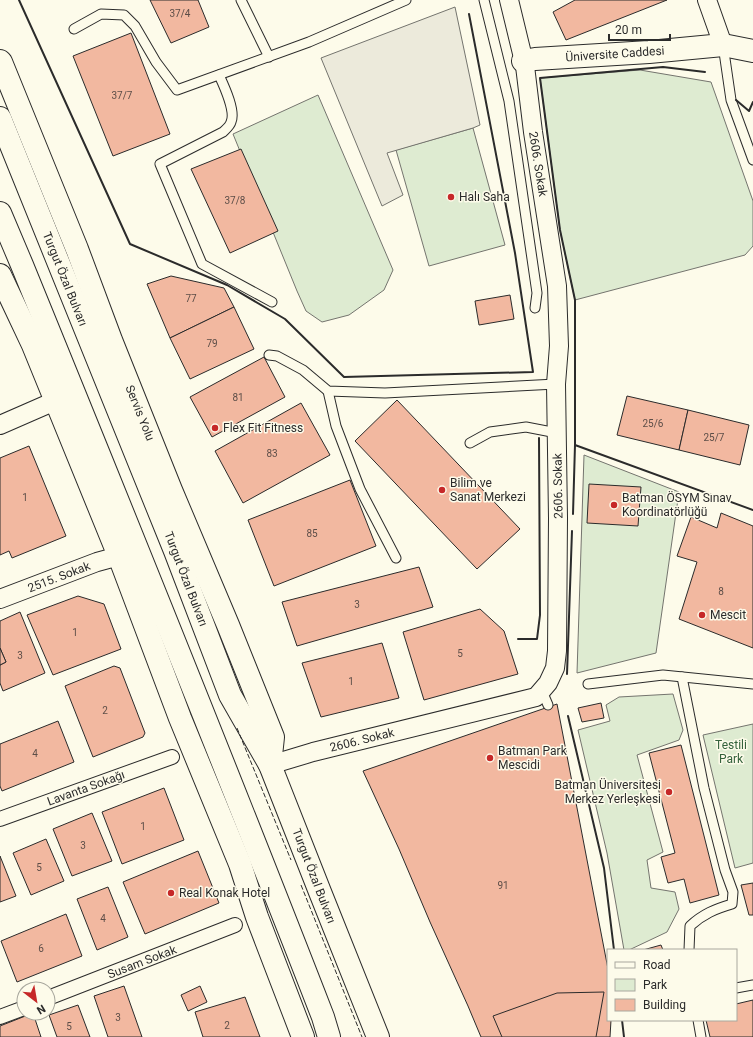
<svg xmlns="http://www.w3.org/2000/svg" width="753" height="1037" viewBox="0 0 753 1037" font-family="Roboto,sans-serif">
<rect width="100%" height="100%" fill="#fdfbea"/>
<g fill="#deebd1" stroke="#74746e">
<path d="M640,70L711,82L753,201V246L745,255L575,300L560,230L540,78Z"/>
<path d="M318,95L393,270L384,290L349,315L322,322L306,311L297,291L233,134Z"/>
<path d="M473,128L505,245L429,266L396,150Z"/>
<path d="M584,455L679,492L656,653L577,673Z"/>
<path d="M673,694L683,730L679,740L637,755L663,852L647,860L651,888L675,892L679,909L667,932L629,950H624L607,853L578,730L610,721L606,705L619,697Z"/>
<path d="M753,724V863L735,868L703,735Z"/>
</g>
<path fill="#eceadb" stroke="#74746e" d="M455,7L480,125L473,128L387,153L403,195L382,206L321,58Z"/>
<g fill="#f2b8a0" stroke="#2b2b2b">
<path d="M150,0H198L209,27L171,43Z"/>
<path d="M575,0H667L566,40L553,12Z"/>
<path d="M131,33L170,134L113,156L73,56Z"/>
<path d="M241,149L278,231L230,253L191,169Z"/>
<path d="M171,276L224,288L234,307L170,338L147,284Z"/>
<path d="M510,295L514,319L479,325L475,301Z"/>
<path d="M234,307L254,349L190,379L170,338Z"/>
<path d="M264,357L285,397L212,437L190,397Z"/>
<path d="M627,396L688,410L679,450L617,435Z"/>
<path d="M397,400L520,529L477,569L355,441Z"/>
<path d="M301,403L330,455L243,503L215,451Z"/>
<path d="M688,410L749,425L740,465L679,450Z"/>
<path d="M29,446L66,536L12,558L9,551L0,555V458Z"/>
<path d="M350,480L376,546L274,586L248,520Z"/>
<path d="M589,484L641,487L638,526L587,523Z"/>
<path d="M721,513L753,526V648L679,619L697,562L677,556L691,517L717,528Z"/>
<path d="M419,567L433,607L297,646L282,602Z"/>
<path d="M78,596L104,604L121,649L53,675L27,615Z"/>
<path d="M480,609L504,631L518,674L424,700L403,632Z"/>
<path d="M20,612L45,673L3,691L0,683V665L6,662L0,648V621Z"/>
<path d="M382,643L399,698L321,717L302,663Z"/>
<path d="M0,648L6,662L0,665Z"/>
<path d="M114,666L120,668L145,733L143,737L93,757L65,686Z"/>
<path d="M601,703L604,718L582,722L578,708Z"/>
<path d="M557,704L608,969V1020H611L610,1037H481L468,1006L430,922L399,849L363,771Z"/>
<path d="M58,721L74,762L2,791L0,786V744Z"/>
<path d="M681,745L719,895L690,903L684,879L668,883L661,857L675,853L649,753Z"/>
<path d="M164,788L184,840L122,864L102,812Z"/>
<path d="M92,813L112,861L72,876L53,829Z"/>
<path d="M46,839L64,881L31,895L13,853Z"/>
<path d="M198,851L219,903L145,934L123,882Z"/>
<path d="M0,856L16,896L0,902Z"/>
<path d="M753,883V915H749L741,885Z"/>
<path d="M108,887L128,937L97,950L77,899Z"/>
<path d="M66,914L82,956L17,982L1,941Z"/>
<path d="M661,945L663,950H643Z"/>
<path d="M124,986L142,1037H108L94,996Z"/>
<path d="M200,986L207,1002L188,1011L181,995Z"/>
<path d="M604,992L596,1037H502L493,1016L557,993Z"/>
<path d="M245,997L260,1037H203L195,1012Z"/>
<path d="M753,1000V1037H710L706,1020H736V1004Z"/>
<path d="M78,1005L90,1037H57L49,1015Z"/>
<path d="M33,1013L41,1037H0V1026Z"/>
</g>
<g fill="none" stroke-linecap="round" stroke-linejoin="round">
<defs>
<g id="service">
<path d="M241,0L269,57"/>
<path d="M484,0L509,101L537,293L535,308"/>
<path d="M74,29L101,14L124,15L135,26L156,62L177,90L309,42L406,0"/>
<path d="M723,45L731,100L753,160"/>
<path d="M219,75C224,86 236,111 231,122C230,126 226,129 223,132L160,164L202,264L272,302"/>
<path d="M269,355L277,356L303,370L328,391L385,393L556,384"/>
<path d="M328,391L336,426L360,489L396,558"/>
<path d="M470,443L490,432L526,427L557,433"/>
<path d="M682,677L704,788L725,870L733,892L732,904C715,909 703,914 690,926L689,950"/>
<path d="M588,684L663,675L753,684"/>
<path d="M536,697L543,696L545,698L548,705"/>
<path d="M736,988L753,985"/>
<path d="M698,1020L701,1037"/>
</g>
<g id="pedestrian">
<path d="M0,819L172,757"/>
<path d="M48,998L235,925"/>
<path d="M0,1017L24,1008"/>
</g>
<g id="minor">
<path d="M707,0L723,45"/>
<path d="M0,425L55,401"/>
<path d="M0,599L97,562L119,556"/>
<path d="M270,765L313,752L536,697L548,683L555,668L557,651L558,518L556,384L559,346L557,286L533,132L525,66L509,0"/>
</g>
<g id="tertiary">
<path d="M0,61L1,62L77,249L111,340L171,490L228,625L273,737L270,765"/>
<path d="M523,61L535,59L649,52L723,45L753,51"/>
<path d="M0,275L33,345L119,556L180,718L240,864L257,917L303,1037"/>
</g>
<g id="primary">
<path d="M0,118L175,551L230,695L270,765L320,892L378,1037"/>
<path d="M0,213L22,265C124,515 225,765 323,1017L329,1037"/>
</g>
</defs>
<use href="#service" stroke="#2b2b2b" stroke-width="11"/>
<use href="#pedestrian" stroke="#2b2b2b" stroke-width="16"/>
<use href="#minor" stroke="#2b2b2b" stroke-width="20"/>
<use href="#tertiary" stroke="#2b2b2b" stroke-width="24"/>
<use href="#primary" stroke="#2b2b2b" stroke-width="24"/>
<use href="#service" stroke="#fdfbea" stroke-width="9"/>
<use href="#pedestrian" stroke="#fdfbea" stroke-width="14"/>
<use href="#minor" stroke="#fdfbea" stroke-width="18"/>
<use href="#tertiary" stroke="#fdfbea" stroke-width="22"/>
<use href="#primary" stroke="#fdfbea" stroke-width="22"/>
<g stroke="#2b2b2b" stroke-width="1" stroke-dasharray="5 2" stroke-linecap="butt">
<path d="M237,728L291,860"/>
<path d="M301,885L362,1037"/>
</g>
<g stroke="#2b2b2b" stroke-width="2">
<path d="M19,0L130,244L227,285L285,319L344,377L533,372L515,253L469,14"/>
<path d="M736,100L749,111L753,102"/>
<path d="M575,445V300L560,230L540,78L663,67L705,72"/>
<path d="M573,514L575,445L753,510"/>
<path d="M518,639H537L540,615L539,438"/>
<path d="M567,674L572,531"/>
<path d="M568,716L604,868L614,950"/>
<path d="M622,1020L624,1037"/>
</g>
</g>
<g fill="#c62828" stroke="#fdfbea" stroke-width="1.5">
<circle cx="451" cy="197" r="4"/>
<circle cx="215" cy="428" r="4"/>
<circle cx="442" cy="490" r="4"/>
<circle cx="614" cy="505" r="4"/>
<circle cx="702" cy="615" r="4"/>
<circle cx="490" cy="758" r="4"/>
<circle cx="669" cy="792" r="4"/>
<circle cx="171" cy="893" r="4"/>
</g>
<g text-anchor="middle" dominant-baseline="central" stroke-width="3" stroke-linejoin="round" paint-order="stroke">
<g font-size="10" fill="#5d4e48">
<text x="180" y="13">37/4</text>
<text x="122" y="95">37/7</text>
<text x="235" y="200">37/8</text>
<text x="191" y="298">77</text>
<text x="212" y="343">79</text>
<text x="238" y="397">81</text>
<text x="653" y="423">25/6</text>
<text x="714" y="437">25/7</text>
<text x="272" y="453">83</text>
<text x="25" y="497">1</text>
<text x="312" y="533">85</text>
<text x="721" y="591">8</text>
<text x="357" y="604">3</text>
<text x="75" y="632">1</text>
<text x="460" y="653">5</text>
<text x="20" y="655">3</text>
<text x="351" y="681">1</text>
<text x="105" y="710">2</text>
<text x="35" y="753">4</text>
<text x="143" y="826">1</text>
<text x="83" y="845">3</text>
<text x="39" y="867">5</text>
<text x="503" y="885">91</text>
<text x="103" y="918">4</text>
<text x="41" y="948">6</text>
<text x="118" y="1017">3</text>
<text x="227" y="1025">2</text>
<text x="69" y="1026">5</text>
</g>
<g font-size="12" fill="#2b2b2b" stroke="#fdfbea">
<text transform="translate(615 54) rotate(-4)">Üniversite Caddesi</text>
<text transform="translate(538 164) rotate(81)">2606. Sokak</text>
<text transform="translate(65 279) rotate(68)">Turgut Özal Bulvarı</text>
<text transform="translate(140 413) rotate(68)">Servis Yolu</text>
<text transform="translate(558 486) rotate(-91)">2606. Sokak</text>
<text transform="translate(59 577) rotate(-21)">2515. Sokak</text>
<text transform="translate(186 579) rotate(69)">Turgut Özal Bulvarı</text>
<text transform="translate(362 740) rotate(-14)">2606. Sokak</text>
<text transform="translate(86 788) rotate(-20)">Lavanta Sokağı</text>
<text transform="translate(314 876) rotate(69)">Turgut Özal Bulvarı</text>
<text transform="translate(142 962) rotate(-21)">Susam Sokak</text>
</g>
<g font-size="12" fill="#2b2b2b" stroke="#fdfbea" text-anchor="start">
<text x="459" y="197">Halı Saha</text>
<text x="223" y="428">Flex Fit Fitness</text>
<text x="450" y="483">Bilim ve<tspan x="450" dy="14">Sanat Merkezi</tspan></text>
<text x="622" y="498">Batman ÖSYM Sınav<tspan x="622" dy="14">Koordinatörlüğü</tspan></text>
<text x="710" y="615">Mescit</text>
<text x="498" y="751">Batman Park<tspan x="498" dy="14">Mescidi</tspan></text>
<text x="661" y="785" text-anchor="end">Batman Üniversitesi<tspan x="661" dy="14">Merkez Yerleşkesi</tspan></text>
<text x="179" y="893">Real Konak Hotel</text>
</g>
<g font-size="12" fill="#34623c" stroke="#fdfbea">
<text x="731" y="745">Testili<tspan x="731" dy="14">Park</tspan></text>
</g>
</g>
<rect x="607" y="949" width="130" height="72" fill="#fdfbea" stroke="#a9a89e"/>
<rect x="615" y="962" width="20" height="6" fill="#fdfbea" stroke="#a9a89e"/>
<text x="643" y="969" font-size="12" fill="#2b2b2b">Road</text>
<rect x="615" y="979" width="20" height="12" fill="#deebd1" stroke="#a9a89e"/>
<text x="643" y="989" font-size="12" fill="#2b2b2b">Park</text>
<rect x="615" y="999" width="20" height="12" fill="#f2b8a0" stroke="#a9a89e"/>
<text x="643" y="1009" font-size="12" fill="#2b2b2b">Building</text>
<g transform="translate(36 1001) rotate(149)"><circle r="19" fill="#fdfbea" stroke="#a9a89e"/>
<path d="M0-3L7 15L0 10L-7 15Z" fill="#c62828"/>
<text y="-6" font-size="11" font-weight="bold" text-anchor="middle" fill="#2b2b2b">N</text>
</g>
<path d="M609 34v6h61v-6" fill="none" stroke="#2b2b2b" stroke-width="2"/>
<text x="615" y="34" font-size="12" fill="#2b2b2b" stroke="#fdfbea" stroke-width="3" paint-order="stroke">20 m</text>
</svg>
